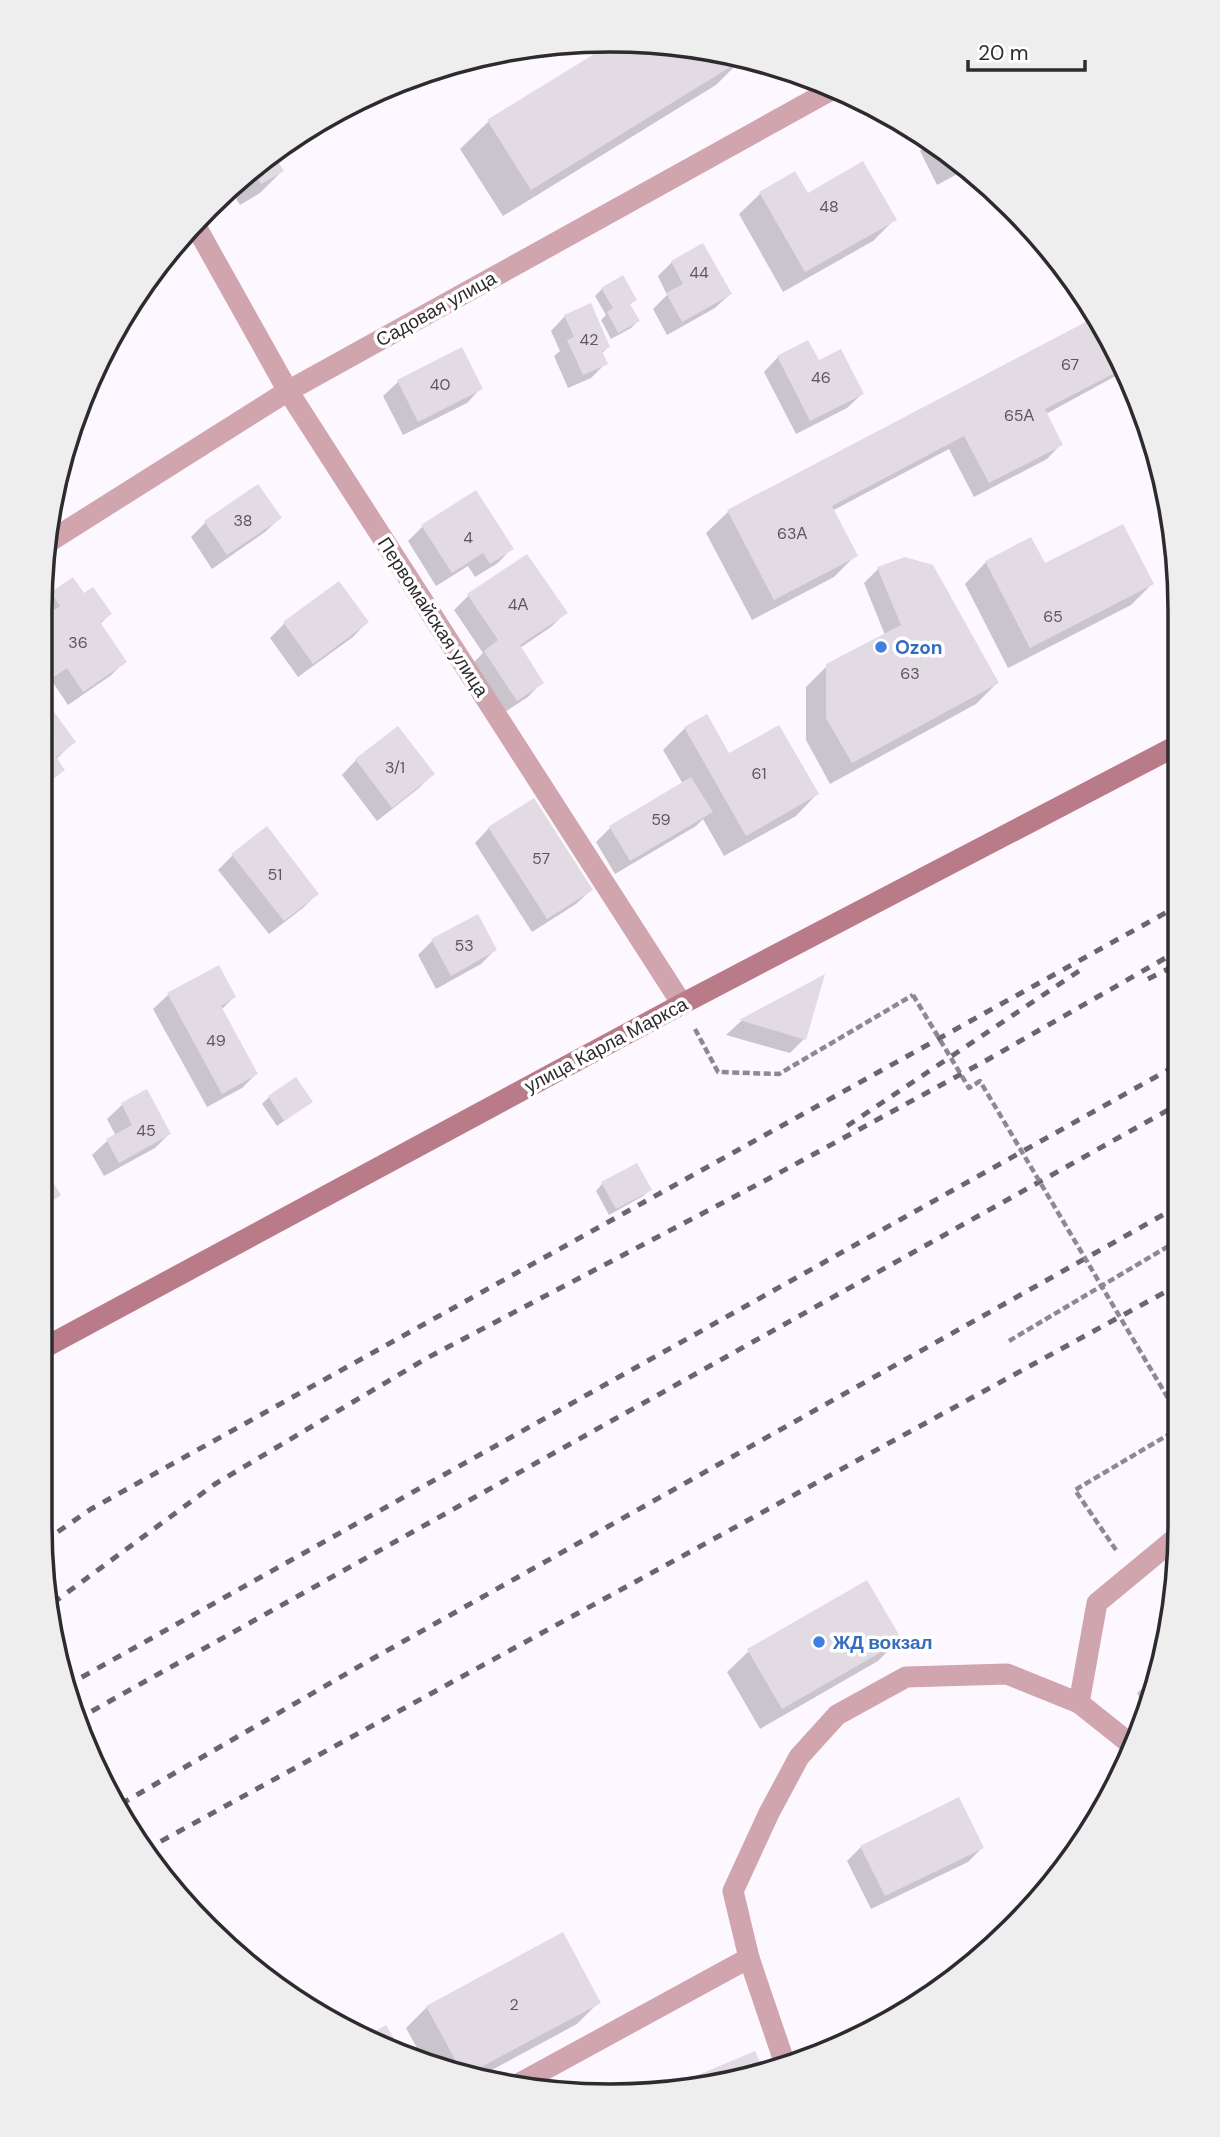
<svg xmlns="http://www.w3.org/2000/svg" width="1220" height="2137" font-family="'DM Sans',sans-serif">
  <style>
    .shadow { fill: #0003 }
    .building { fill: #e3dbe4 }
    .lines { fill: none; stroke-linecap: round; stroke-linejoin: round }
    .path { stroke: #8d898e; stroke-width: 4.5; stroke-dasharray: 7 3.5; stroke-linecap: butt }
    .lane { stroke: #d1a5ad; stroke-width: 21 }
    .street { stroke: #d1a5ad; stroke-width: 21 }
    .secondary { stroke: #ba7b88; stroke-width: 21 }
    .rail { stroke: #6a666b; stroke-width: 5; stroke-dasharray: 9 9; stroke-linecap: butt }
    .path-bridge { stroke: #8d898e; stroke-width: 4.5; stroke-dasharray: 7 3.5; stroke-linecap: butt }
    .shop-dot { fill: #3f7fe0; stroke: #fff; stroke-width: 2.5 }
    .labels { text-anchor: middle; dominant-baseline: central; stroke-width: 7; stroke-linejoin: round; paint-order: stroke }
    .number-label { font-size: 16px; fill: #5b575c }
    .street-label { font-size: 19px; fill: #2e2b2f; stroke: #fff }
    .shop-label { font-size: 19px; font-weight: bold; fill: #366cbe; stroke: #fff; text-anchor: start }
    .rim { fill: none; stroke: #2e2b2f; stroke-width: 3.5 }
  </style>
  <rect width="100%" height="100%" fill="#fdf7ff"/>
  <g class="shadow">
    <path d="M615 43 685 45 742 59 716 85 503 216 460 149 488 122Z"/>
    <path d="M386 89 368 106 275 160 282 171 260 193 240 205 230 189 263 158 358 99Z"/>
    <path d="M924 139 965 170 937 185 920 151 927 144Z"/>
    <path d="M761 193 895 219 873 241 783 292 739 214Z"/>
    <path d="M672 262 730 294 715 308 667 335 653 309 667 295 658 276Z"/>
    <path d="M602 289 635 300 629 305 638 321 631 328 611 339 601 320 606 315 595 296Z"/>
    <path d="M565 316 608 347 601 354 606 363 591 378 568 388 554 356 560 351 551 331Z"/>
    <path d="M1096 318 1123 372 1046 414 1061 444 1047 459 974 497 949 449 832 511 856 555 834 577 752 620 706 533 728 512Z"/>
    <path d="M461 349 481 388 467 403 403 435 383 396 398 382Z"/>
    <path d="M778 357 818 362 862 394 847 408 796 434 764 372Z"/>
    <path d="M476 492 512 548 498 563 475 577 468 566 436 586 408 541 422 527Z"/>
    <path d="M280 518 265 532 212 569 191 537 205 523Z"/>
    <path d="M986 562 1044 566 1152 584 1131 605 1008 668 965 584Z"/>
    <path d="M878 569 997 683 976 704 830 784 806 740V687L828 665 885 635 864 583Z"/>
    <path d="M72 579 84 596 110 614 100 624 125 662 110 676 68 705 52 681 41 688V621L45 619 41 614V604Z"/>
    <path d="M339 584 367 622 353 637 298 677 270 638 284 624Z"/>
    <path d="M469 595 565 613 551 627 520 648 542 682 528 697 502 714 470 666 483 653 454 610Z"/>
    <path d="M41 706 74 742 55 760 63 770 41 790Z"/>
    <path d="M707 716 729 755 817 794 796 816 724 856 703 819 696 826 615 874 596 842 610 828 683 784 663 750 685 728Z"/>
    <path d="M356 760 433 774 419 788 377 821 342 775Z"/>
    <path d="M489 828 591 890 576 904 532 932 475 843Z"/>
    <path d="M233 855 317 894 303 908 269 934 218 870Z"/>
    <path d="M432 941 495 950 481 964 436 989 418 955Z"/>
    <path d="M218 967 234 997 221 1010 256 1074 242 1088 207 1107 153 1009 168 995Z"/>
    <path d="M822 977 804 1039 790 1053 726 1035 740 1022Z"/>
    <path d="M269 1097 311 1102 277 1126 262 1104Z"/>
    <path d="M122 1105 169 1134 155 1148 104 1176 92 1155 107 1141 116 1136 107 1119Z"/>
    <path d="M41 1166 59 1194 41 1212Z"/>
    <path d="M602 1184 650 1190 643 1196 609 1215 596 1191Z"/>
    <path d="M899 1640 878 1661 760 1729 727 1672 749 1651Z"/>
    <path d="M1156 1677 1150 1710 1147 1716 1137 1693Z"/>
    <path d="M861 1847 982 1848 968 1862 871 1909 847 1861Z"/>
    <path d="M599 2002 577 2024 475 2079 462 2077 423 2059 406 2028 427 2007Z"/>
  </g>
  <g class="building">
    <path d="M612 43 685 45 743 59 531 190 487 120Z"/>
    <path d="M377 92 284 148 283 146 358 99Z"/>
    <path d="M272 152 284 171 261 184 252 168Z"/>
    <path d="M942 153 961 167 952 172Z"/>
    <path d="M863 161 897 220 805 272 759 192 795 171 808 193Z"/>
    <path d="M703 243 732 294 682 322 666 293 683 284 671 261Z"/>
    <path d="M623 275 637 300 630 304 640 321 618 333 607 312 613 308 601 288Z"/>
    <path d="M591 303 610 347 602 351 608 364 583 375 567 340 574 337 564 315Z"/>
    <path d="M1095 317 1121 370 1045 409 1063 445 989 483 964 436 832 506 858 556 774 600 727 510Z"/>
    <path d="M808 340 819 360 841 349 864 394 810 421 777 356Z"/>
    <path d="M462 347 483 389 418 422 397 380Z"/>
    <path d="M258 484 282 518 227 555 204 521Z"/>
    <path d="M476 490 514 549 490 564 483 553 452 573 421 525Z"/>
    <path d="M1123 524 1154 584 1030 648 985 561 1031 537 1045 563Z"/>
    <path d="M527 554 568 613 520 645 544 683 517 701 484 651 498 640 467 594Z"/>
    <path d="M905 557 933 565 999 683 852 763 826 718V664L901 625 877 567Z"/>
    <path d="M73 577 84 593 93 587 112 614 100 622 127 662 83 692 67 668 51 679 41 665V619L60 606 51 592Z"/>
    <path d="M339 581 369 622 313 664 283 622Z"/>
    <path d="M46 701 76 742 56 757 65 770 41 788V704Z"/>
    <path d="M707 714 729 753 779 725 819 794 746 836 684 727Z"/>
    <path d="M398 726 435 774 392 808 355 759Z"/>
    <path d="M691 777 713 812 630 861 609 826Z"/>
    <path d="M534 798 593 890 547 919 488 827Z"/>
    <path d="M267 826 319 894 284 921 231 854Z"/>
    <path d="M478 914 497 950 451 976 431 939Z"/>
    <path d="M219 965 236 997 221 1006 258 1074 222 1094 167 993Z"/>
    <path d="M825 974 806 1040 739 1020Z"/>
    <path d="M296 1077 313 1102 284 1121 268 1096Z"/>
    <path d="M147 1089 171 1134 119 1163 106 1139 132 1125 121 1103Z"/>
    <path d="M41 1163 61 1195 41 1209Z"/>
    <path d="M637 1163 652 1190 616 1209 601 1182Z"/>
    <path d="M867 1580 902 1640 782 1709 747 1649Z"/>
    <path d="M959 1797 984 1848 885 1896 860 1846Z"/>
    <path d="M563 1932 601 2003 464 2076 426 2006Z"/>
    <path d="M386 2025 400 2049 368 2035Z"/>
    <path d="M755 2051 763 2069 660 2092V2091Z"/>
  </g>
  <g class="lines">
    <g class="path">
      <path d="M695 1029 718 1072 779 1074 913 995"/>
      <path d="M1009 1341 1177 1241"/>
      <path d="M1116 1550 1075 1490 1178 1429"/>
    </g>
    <g class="lane">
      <path d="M1079 1703 1097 1603 1178 1536"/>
      <path d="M749 1958 785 2064"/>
    </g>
    <g class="street">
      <path d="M194 223 288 391 682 1004"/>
      <path d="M47 543 288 391 833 89"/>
      <path d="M520 2083 749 1958 733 1891 769 1813 799 1757 837 1715 906 1677 1007 1674 1079 1703 1133 1746"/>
    </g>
    <path class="secondary" d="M40 1350 682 1004 1176 746"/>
    <g class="rail">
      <path d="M1148 979 1176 965"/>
      <path d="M847 1126 1082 969"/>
      <path d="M43 1542 91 1509 1176 907"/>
      <path d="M53 1603 215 1484 427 1358 768 1179 987 1060 1176 952"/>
      <path d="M66 1686 1177 1065"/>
      <path d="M76 1720 1177 1105"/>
      <path d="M121 1804 372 1659 1177 1207"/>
      <path d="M145 1850 1178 1285"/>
    </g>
    <path class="path-bridge" d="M913 995 969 1088 980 1081 1178 1415"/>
  </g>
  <g class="shop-dot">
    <circle cx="881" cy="647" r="7"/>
    <circle cx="819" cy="1642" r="7"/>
  </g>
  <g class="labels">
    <g class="number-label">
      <text x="829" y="206">48</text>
      <text x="699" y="272">44</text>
      <text x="589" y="339">42</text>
      <text x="1070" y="364">67</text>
      <text x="821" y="377">46</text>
      <text x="440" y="384">40</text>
      <text x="1019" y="415">65А</text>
      <text x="243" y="520">38</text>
      <text x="792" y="533">63А</text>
      <text x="468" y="537">4</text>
      <text x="518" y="604">4А</text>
      <text x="1053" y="616">65</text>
      <text x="78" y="642">36</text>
      <text x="910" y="673">63</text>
      <text x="395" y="767">3/1</text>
      <text x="759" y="773">61</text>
      <text x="661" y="819">59</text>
      <text x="541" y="858">57</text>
      <text x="275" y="874">51</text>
      <text x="464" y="945">53</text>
      <text x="216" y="1040">49</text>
      <text x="146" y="1130">45</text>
      <text x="514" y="2004">2</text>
    </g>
    <g class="street-label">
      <text transform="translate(436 309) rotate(-29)">Садовая улица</text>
      <text transform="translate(433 617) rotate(57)">Первомайская улица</text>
      <text transform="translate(606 1045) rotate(-28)">улица Карла Маркса</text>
    </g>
    <g class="shop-label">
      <text x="895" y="647">Ozon</text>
      <text x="833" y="1642">ЖД вокзал</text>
    </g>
  </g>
  <path d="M0 0H1220V2137H0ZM610 52H610A558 558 0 0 1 1168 610V1526A558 558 0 0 1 610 2084H610A558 558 0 0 1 52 1526V610A558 558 0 0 1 610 52Z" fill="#eee" fill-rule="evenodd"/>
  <path class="rim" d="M610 52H610A558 558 0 0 1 1168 610V1526A558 558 0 0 1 610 2084H610A558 558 0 0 1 52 1526V610A558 558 0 0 1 610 52Z"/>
  <path d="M968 60v10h117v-10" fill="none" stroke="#2e2b2f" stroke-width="3.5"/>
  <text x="978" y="60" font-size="21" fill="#2e2b2f" stroke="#ffffff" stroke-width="5" paint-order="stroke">20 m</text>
</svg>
